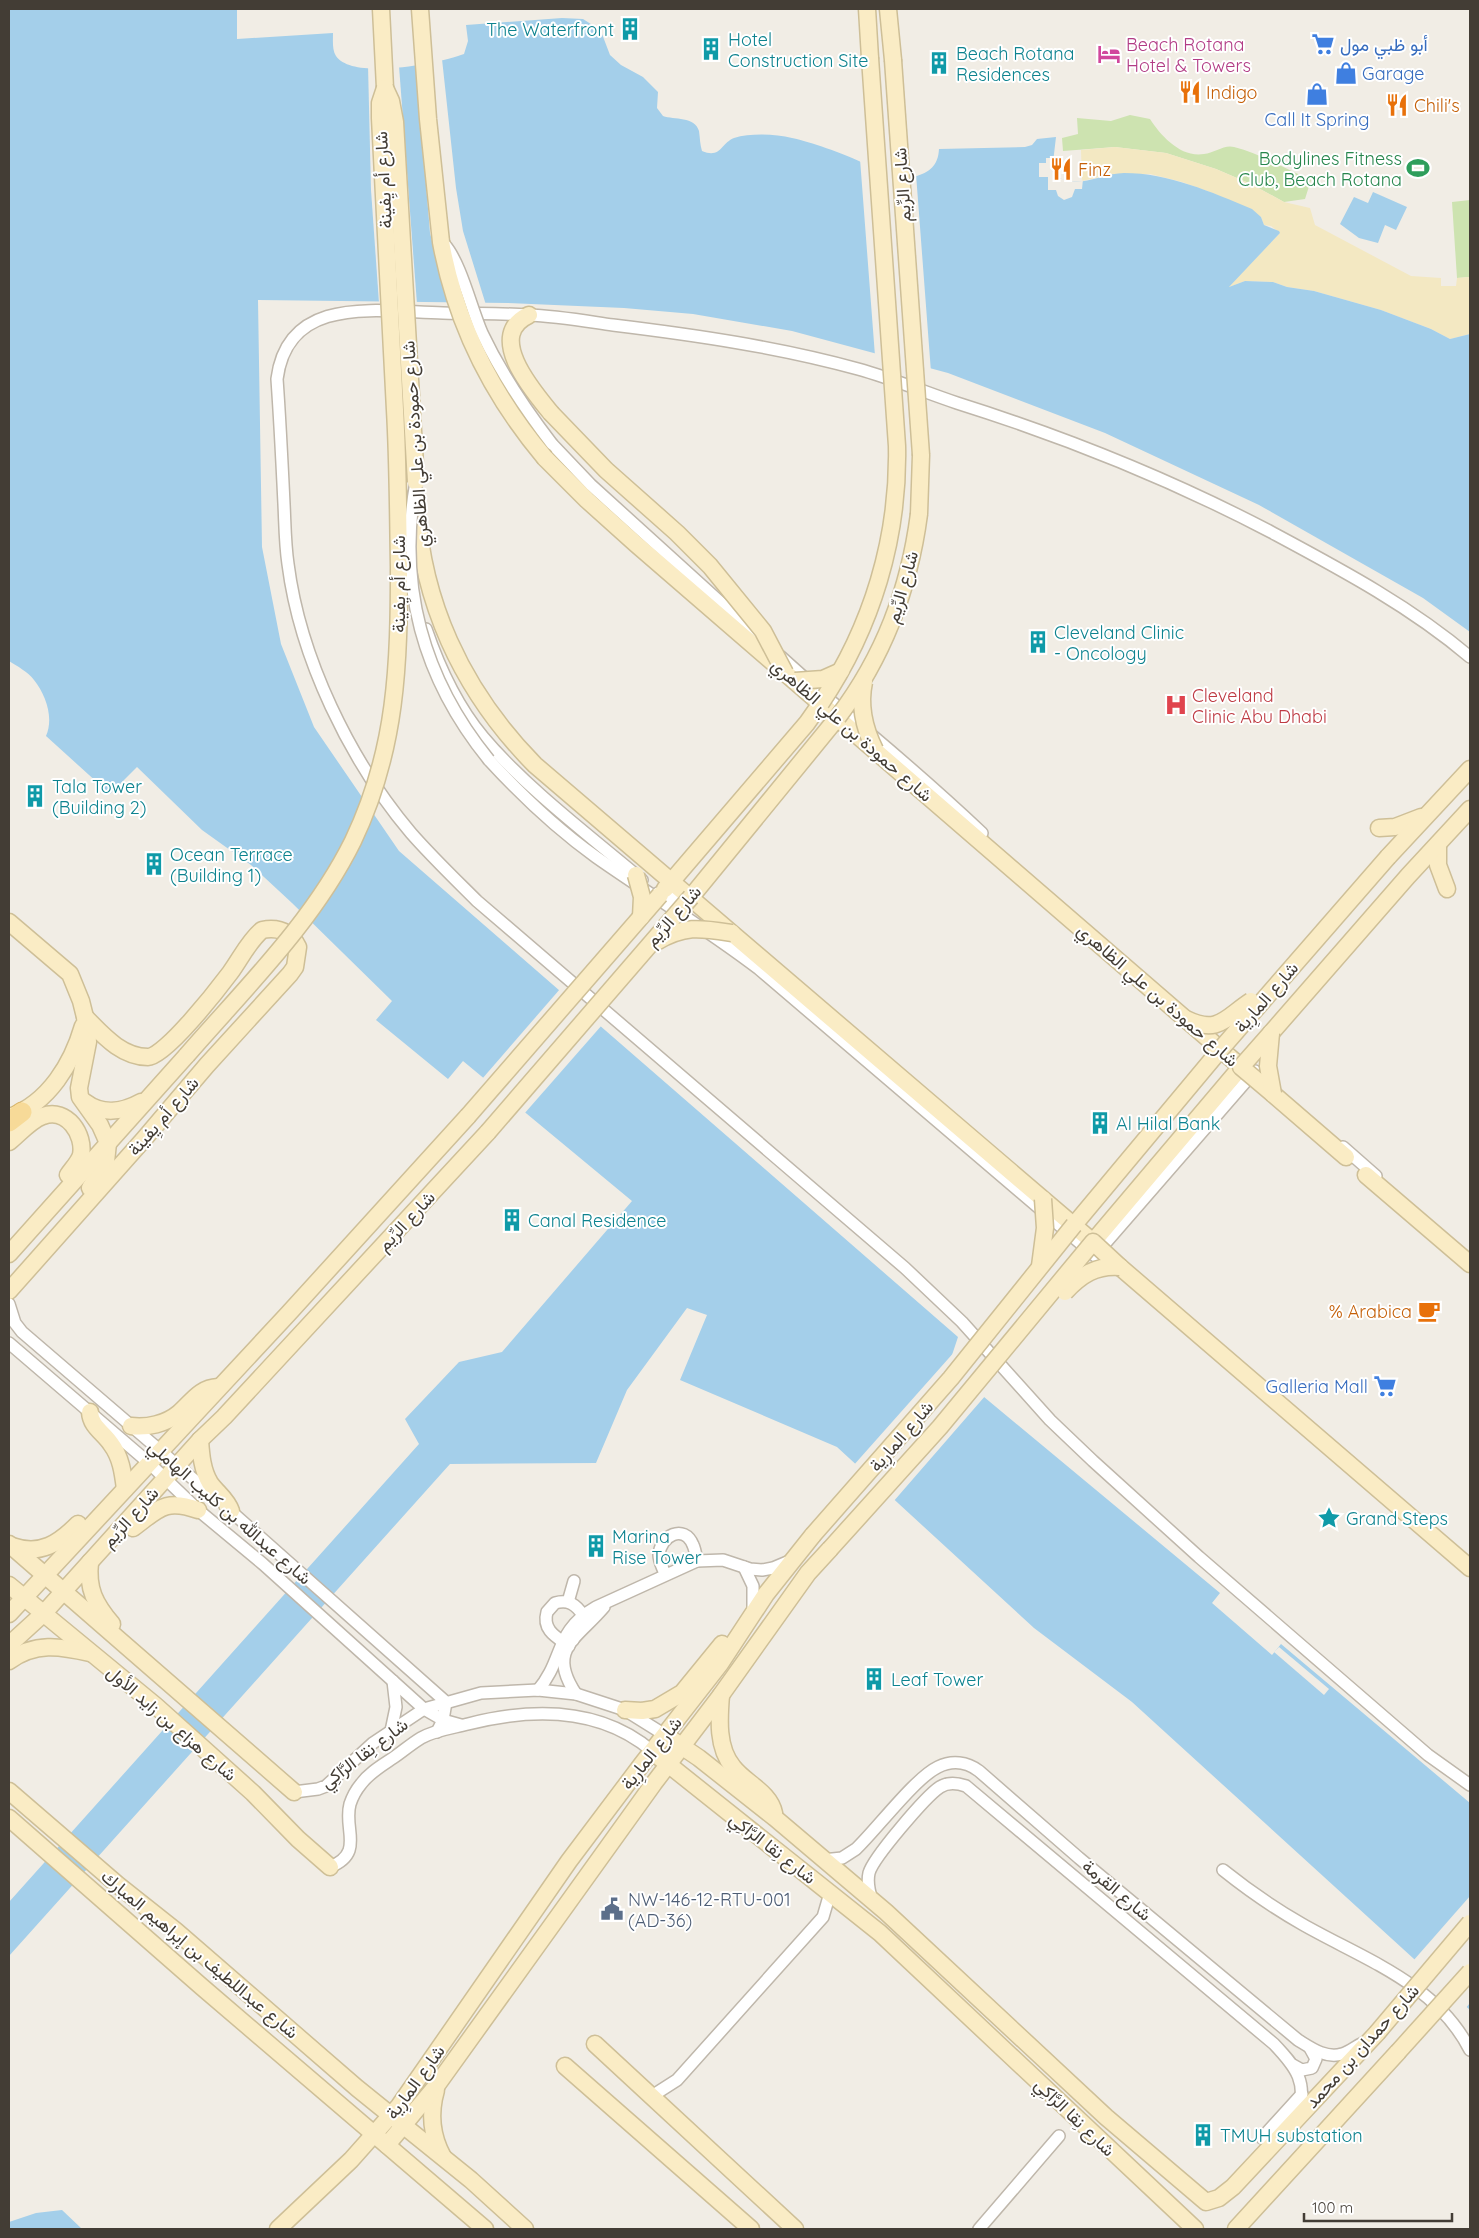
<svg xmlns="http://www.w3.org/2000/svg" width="1479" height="2238" font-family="Quicksand,Vazirmatn,sans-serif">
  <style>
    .green { fill: #cde3b0 }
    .sand { fill: #f3e8c2 }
    .water { fill: #a4cfea }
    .pier { fill: #f1ede5 }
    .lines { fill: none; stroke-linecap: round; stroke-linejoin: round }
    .street-casing { stroke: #bfb7ab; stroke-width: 14 }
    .secondary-casing { stroke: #cebf97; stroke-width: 19 }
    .primary-casing { stroke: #dab669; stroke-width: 21 }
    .street { stroke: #fff; stroke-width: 11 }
    .secondary { stroke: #faecc5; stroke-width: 16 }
    .primary { stroke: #f7da98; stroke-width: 19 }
    .street-bridge-casing { stroke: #bfb7ab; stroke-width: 14; stroke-linecap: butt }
    .secondary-bridge-casing { stroke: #cebf97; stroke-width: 19; stroke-linecap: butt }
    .street-bridge { stroke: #fff; stroke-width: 11 }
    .secondary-bridge { stroke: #faecc5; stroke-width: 16 }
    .labels { text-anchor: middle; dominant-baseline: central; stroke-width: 4; stroke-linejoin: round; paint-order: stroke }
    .culture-label { font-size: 18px; fill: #0d838f; stroke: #fff; text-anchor: start }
    .hotel-label { font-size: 18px; fill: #b23c85; stroke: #fff; text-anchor: start }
    .shop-label { font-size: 18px; fill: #366cbe; stroke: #fff; text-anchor: start }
    .food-label { font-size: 18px; fill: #c56008; stroke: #fff; text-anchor: start }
    .leisure-label { font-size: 18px; fill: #27864d; stroke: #fff; text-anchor: end }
    .street-label { font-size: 18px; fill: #433d35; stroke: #fff }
    .health-label { font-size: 18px; fill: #be3a42; stroke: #fff; text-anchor: start }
    .service-label { font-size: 18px; fill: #4e5e75; stroke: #fff; text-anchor: start }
  </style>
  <rect width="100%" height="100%" fill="#f1ede5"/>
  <g class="green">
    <path d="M1130 115 1150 119C1161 136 1181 158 1204 154 1214 153 1225 144 1234 147 1261 154 1286 169 1311 180L1305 199 1284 202 1251 184 1216 169 1166 153 1115 147 1063 151 1062 138 1078 134 1077 118 1111 121Z"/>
    <path d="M1470 200V277L1457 278 1452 202Z"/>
  </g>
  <path class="sand" d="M1115 147 1166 153 1216 169 1251 184 1284 202 1310 208 1315 225 1411 276 1441 278V286H1456L1457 278 1470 277V334L1450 339 1431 329 1381 310 1314 291 1287 287 1273 282 1245 281 1227 288 1280 233 1271 226 1264 225 1261 217 1215 194 1182 182 1150 174 1108 175 1082 181 1081 150Z"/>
  <g class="water">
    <path d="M9 9H237V39L333 33C333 40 332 50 336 56 353 81 440 63 464 54L468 41 466 25 562 18 583 19 594 26 602 34 610 55 621 65 643 77 658 92 657 108 663 116C674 120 695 116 699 131 700 138 700 145 702 151 721 159 721 143 734 138 751 133 775 134 792 138 811 142 842 153 861 162 874 168 888 179 903 180 907 180 911 178 914 177 930 172 938 166 939 149L1025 147 1032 145 1037 139 1056 137 1052 171C1070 194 1101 173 1124 173 1169 173 1211 192 1252 209L1261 217 1264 225 1279 231 1280 233 1229 287 1245 281 1273 282 1287 287 1314 291 1381 310 1431 329 1450 339 1470 334V632L1423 598 1259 505 1105 433 948 373 792 331 693 314 624 308 508 303 258 300 262 547 281 644 314 727 399 851 958 1337 948 1367 1220 1593 1212 1603 1272 1655 1281 1644 1470 1803V2010L1132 1702 1034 1628 837 1447 680 1380 707 1315 687 1308 627 1390 596 1463 450 1464 9 1956V1902L419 1444 405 1419 459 1362 502 1352 632 1201 463 1061 448 1079 376 1020 392 1001 292 903 251 865 202 830 137 767 110 794 46 736C54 718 46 695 34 680 28 672 17 666 9 661Z"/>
    <path d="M1373 192 1407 207 1396 230 1385 225 1378 243 1359 238 1340 224 1354 197 1368 203Z"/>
    <path d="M62 2210 82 2229H9V2222L36 2213Z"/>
  </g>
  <g class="pier">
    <path d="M442 59 456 188 463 231 486 305 448 304 430 233 416 64Z"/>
    <path d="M368 65 399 66 417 304 379 303 371 190Z"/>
    <path d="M1046 158H1051L1052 171 1058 178 1074 182 1082 181 1083 179 1082 189H1075L1072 197 1064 200 1058 196 1056 190H1048V177H1039V163H1046Z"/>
    <path d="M860 159 886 172 904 178 916 174 931 372 875 356Z"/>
    <path d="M560 989 602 1025 524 1114 482 1079Z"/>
    <path d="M956 1350 951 1366 986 1395 893 1502 853 1466Z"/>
    <path d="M1279 1647 1329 1689 1324 1695 1274 1652Z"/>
    <path d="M1470 1896V2003L1465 2009 1413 1961Z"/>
  </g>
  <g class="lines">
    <defs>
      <g id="street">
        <path d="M552 444 591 485 764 642"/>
        <path d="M426 629C439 667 457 706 483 737 526 788 590 836 642 880"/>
        <path d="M780 656 809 682"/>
        <path d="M1470 657C1410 606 1340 569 1271 532 1170 479 1065 437 957 403 924 392 891 378 858 369 778 347 695 335 613 325 585 321 557 316 528 315 500 313 472 314 443 313 380 312 288 293 277 379 280 421 282 462 284 504 285 524 285 544 288 564 300 658 350 761 411 833 432 857 455 879 477 901L905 1268 962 1322 1050 1420 1093 1461 1199 1557 1428 1755 1470 1785"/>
        <path d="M821 693C876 738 930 784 982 833"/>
        <path d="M489 760C522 796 557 829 596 857 650 895 707 929 759 969L1106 1265"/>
        <path d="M658 893 675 899 691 897"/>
        <path d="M1343 1147 1376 1176"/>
        <path d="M1096 1254 1255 1071"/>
        <path d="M9 1304 15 1323 22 1332 213 1496"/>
        <path d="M9 1343 149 1463 198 1510 263 1564 424 1709 443 1720 461 1725"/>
        <path d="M225 1506 446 1702 443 1720 437 1732"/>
        <path d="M744 1567 753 1586V1612"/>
        <path d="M665 1574C663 1568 659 1562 659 1555 660 1536 684 1523 693 1545 695 1549 696 1556 697 1561"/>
        <path d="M568 1602 574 1581"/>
        <path d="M569 1646C556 1637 542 1630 547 1612L555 1603C569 1599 576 1605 583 1615 582 1625 572 1630 573 1640"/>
        <path d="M538 1690C564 1660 554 1631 596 1607L697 1561 723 1560 750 1569 762 1570 773 1568 792 1560"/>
        <path d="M576 1694C546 1649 577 1639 604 1607"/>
        <path d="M391 1731 396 1707 393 1681"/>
        <path d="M294 1792 318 1789 326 1786 373 1743 424 1709 481 1693 538 1690 576 1694 625 1710 665 1735"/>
        <path d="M823 1860 842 1858 856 1849C877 1829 915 1778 938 1767 952 1760 967 1762 979 1771L1079 1858 1298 2040C1311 2048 1326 2059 1342 2054 1350 2052 1356 2046 1363 2043"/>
        <path d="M330 1867C365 1853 343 1829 350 1804 352 1798 356 1790 361 1784 369 1773 381 1766 393 1758 402 1752 411 1744 421 1738 435 1730 452 1728 468 1724 531 1708 600 1707 652 1751"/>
        <path d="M1223 1870C1248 1890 1274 1908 1302 1924 1363 1959 1436 1983 1470 2050"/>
        <path d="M872 1900C869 1891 867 1882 869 1873 873 1858 926 1796 940 1787 948 1782 957 1783 966 1786L1274 2044C1296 2067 1309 2083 1297 2117"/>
        <path d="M1293 2065 1302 2070 1312 2068 1316 2059 1310 2048"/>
        <path d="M652 2096 677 2080 823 1917 830 1893"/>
        <path d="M1262 2138 1302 2094"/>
        <path d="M979 2229 1059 2136"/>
      </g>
      <g id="secondary">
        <path d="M381 9 385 88"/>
        <path d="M420 9 428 119 441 242"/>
        <path d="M867 9 870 58"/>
        <path d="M888 9 893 60"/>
        <path d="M529 315C485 335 532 390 551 413"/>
        <path d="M416 494C419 599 462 691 535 765L1093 1242 1241 1067 636 544 587 500 545 458"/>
        <path d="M919 514 921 455"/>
        <path d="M1379 828 1395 827 1421 817"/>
        <path d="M1438 844V865L1447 889"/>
        <path d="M1388 857 1470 769"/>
        <path d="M665 889 807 723 821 703"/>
        <path d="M691 897 838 717"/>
        <path d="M9 922 70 974 81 1001 87 1025 88 1042 79 1088 80 1097 100 1125 108 1143 106 1162 90 1188"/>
        <path d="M1271 1033 1408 876 1470 809"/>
        <path d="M1273 1094 1346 1157"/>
        <path d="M85 1102C102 1115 123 1112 141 1102"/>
        <path d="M10 1117C49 1102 72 1064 83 1026"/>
        <path d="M9 1142C19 1134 31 1120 43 1116 67 1107 85 1135 81 1155 79 1162 72 1169 68 1175"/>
        <path d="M1366 1175 1470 1264"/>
        <path d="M1074 1225 1220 1050"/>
        <path d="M9 1254 187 1055"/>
        <path d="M1120 1267 1470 1568"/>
        <path d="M9 1291 144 1139 207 1065 290 974 295 967 298 947C290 931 278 927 262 930 248 942 241 958 230 973 218 989 165 1057 148 1057 121 1057 102 1034 85 1017"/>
        <path d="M90 1412C91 1427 103 1432 111 1444 121 1457 123 1473 125 1489"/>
        <path d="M131 1426C147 1428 166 1424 179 1413 192 1402 199 1388 218 1387"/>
        <path d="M200 1440C201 1454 202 1470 210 1483 217 1493 227 1499 231 1511"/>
        <path d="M133 1528C158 1510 164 1498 198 1510"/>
        <path d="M9 1544 294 1792"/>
        <path d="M12 1546C41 1556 59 1543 78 1524"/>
        <path d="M90 1562C87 1589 95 1604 112 1624"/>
        <path d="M9 1585 156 1706 253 1793 298 1839 330 1867"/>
        <path d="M9 1614 288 1314 468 1116"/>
        <path d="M9 1645 44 1613 200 1440 224 1417 488 1132"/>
        <path d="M9 1661C35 1642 60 1646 90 1653"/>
        <path d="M721 1695C719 1719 717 1748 733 1767 745 1783 770 1792 774 1813"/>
        <path d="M625 1710 642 1711 655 1709 682 1693 722 1644"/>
        <path d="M665 1735 699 1758 775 1818 886 1912 1106 2117 1206 2202 1219 2198 1233 2187 1377 2033"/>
        <path d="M659 1757 880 1933 1195 2229"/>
        <path d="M9 1791 118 1885 176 1931 357 2088 471 2180 525 2229"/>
        <path d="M9 1818 202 1987 485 2229"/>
        <path d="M595 2044 795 2229"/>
        <path d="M565 2066 751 2229"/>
        <path d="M436 2090C429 2114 431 2135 443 2157"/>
        <path d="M387 2145 437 2085 654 1783 721 1695 808 1573 830 1549"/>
        <path d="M278 2229 351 2160 399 2106 569 1861 642 1764 720 1664 766 1594 813 1535"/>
        <path d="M1236 2229 1398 2052"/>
      </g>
      <path id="primary" d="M9 1122 22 1112"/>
    </defs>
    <use href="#street" class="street-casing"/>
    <use href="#secondary" class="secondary-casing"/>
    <use href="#primary" class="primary-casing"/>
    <use href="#street" class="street"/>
    <use href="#secondary" class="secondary"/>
    <use href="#primary" class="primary"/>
    <defs>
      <g id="street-bridge">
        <path d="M444 244C461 263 471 308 482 333 501 373 525 409 552 444"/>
        <path d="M416 482C397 585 423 679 489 760"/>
      </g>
      <g id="secondary-bridge">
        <path d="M893 60 921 455"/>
        <path d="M385 88 391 101 395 122 416 482"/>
        <path d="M441 242C456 324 491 394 545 458"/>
        <path d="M551 413 606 470 677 533 710 566 763 631 785 673"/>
        <path d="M795 681 823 679 841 671"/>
        <path d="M864 682C859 705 864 728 875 750"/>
        <path d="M821 703C872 627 899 538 897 446L870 58"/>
        <path d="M838 717C884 656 909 590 919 514"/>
        <path d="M636 875 642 897 641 917"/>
        <path d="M656 942C685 925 700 928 732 933"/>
        <path d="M1186 1019C1219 1035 1226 1017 1251 1001"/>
        <path d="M1271 1033 1241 1067 1273 1094"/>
        <path d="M1271 1033 1268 1066 1273 1094"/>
        <path d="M1220 1050 1388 857"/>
        <path d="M187 1055C246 987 313 922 353 841 397 749 399 664 399 566 398 513 398 462 395 410 390 312 385 215 380 118V103L385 88"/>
        <path d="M468 1116 660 895"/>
        <path d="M488 1132 691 897"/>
        <path d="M1040 1266 1045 1228 1043 1199"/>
        <path d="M1065 1292C1081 1275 1096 1265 1120 1267"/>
        <path d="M813 1535 951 1378 1074 1225"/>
        <path d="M830 1549 940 1427 1093 1242 1120 1267"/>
        <path d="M1377 2033 1470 1923"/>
        <path d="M1398 2052 1470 1972"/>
      </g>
    </defs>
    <use href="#street-bridge" class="street-bridge-casing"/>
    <use href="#secondary-bridge" class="secondary-bridge-casing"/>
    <use href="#street-bridge" class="street-bridge"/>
    <use href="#secondary-bridge" class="secondary-bridge"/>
  </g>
  <defs>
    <symbol id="building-bare" viewBox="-9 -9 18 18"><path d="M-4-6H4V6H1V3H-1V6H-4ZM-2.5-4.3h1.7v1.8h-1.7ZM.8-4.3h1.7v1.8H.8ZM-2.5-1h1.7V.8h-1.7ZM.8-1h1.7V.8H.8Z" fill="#0f9aa8" stroke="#fff" stroke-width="2.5" paint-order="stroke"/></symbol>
    <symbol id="supermarket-bare" viewBox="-9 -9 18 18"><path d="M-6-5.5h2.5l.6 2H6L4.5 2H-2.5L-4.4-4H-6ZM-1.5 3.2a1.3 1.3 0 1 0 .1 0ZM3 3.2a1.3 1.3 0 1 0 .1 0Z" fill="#3f7fe0" stroke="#fff" stroke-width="2.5" paint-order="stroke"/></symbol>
    <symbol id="hotel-bare" viewBox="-9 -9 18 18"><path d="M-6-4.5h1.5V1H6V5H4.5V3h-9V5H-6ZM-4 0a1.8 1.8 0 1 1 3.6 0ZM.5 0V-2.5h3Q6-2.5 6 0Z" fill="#d1479c" stroke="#fff" stroke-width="2.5" paint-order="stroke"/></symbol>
    <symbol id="shop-bare" viewBox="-9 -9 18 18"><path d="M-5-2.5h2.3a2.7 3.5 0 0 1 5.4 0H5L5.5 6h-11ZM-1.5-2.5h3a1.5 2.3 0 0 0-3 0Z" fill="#3f7fe0" stroke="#fff" stroke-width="2.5" paint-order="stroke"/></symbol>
    <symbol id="restaurant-bare" viewBox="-9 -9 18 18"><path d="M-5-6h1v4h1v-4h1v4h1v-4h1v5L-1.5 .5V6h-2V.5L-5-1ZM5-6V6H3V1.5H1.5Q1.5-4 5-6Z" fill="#e8710a" stroke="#fff" stroke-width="2.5" paint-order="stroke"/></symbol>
    <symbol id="stadium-bare" viewBox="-9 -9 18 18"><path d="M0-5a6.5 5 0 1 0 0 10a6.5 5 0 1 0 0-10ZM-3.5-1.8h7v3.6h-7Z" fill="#2e9e5b" stroke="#fff" stroke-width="2.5" paint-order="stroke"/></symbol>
    <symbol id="hospital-bare" viewBox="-9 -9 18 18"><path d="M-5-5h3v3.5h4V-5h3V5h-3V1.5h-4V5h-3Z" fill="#e0444e" stroke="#fff" stroke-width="2.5" paint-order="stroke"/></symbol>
    <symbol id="cafe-bare" viewBox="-9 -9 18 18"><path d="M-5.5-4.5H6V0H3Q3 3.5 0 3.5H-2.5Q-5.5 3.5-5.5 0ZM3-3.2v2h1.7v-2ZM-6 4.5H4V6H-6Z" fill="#e8710a" stroke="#fff" stroke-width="2.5" paint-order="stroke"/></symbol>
    <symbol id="sight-bare" viewBox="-9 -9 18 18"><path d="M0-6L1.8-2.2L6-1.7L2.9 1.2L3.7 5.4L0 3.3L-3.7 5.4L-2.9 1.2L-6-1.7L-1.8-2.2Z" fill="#0f9aa8" stroke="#fff" stroke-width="2.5" paint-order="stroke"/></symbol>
    <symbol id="civic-bare" viewBox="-9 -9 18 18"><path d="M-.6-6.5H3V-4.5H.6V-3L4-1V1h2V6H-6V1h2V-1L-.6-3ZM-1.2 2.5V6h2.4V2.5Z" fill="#5c6f8a" stroke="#fff" stroke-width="2.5" paint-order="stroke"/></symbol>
  </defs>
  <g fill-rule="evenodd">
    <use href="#building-bare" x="614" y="13" width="32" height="32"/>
    <use href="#supermarket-bare" x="1307" y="28" width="32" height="32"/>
    <use href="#building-bare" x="695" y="33" width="32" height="32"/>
    <use href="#hotel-bare" x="1093" y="38" width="32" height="32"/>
    <use href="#building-bare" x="923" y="47" width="32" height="32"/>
    <use href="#shop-bare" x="1330" y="57" width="32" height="32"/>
    <use href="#restaurant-bare" x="1174" y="76" width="32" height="32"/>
    <use href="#shop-bare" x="1301" y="78" width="32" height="32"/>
    <use href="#restaurant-bare" x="1381" y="89" width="32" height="32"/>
    <use href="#stadium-bare" x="1402" y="152" width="32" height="32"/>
    <use href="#restaurant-bare" x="1045" y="153" width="32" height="32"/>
    <use href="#building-bare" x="1022" y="626" width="32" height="32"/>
    <use href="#hospital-bare" x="1160" y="689" width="32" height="32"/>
    <use href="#building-bare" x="19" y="780" width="32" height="32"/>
    <use href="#building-bare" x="138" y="848" width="32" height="32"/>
    <use href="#building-bare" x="1084" y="1107" width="32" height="32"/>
    <use href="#building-bare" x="496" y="1204" width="32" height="32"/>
    <use href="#cafe-bare" x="1413" y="1295" width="32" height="32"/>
    <use href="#supermarket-bare" x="1369" y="1370" width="32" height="32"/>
    <use href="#sight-bare" x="1313" y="1502" width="32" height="32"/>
    <use href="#building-bare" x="580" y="1530" width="32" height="32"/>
    <use href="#building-bare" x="858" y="1663" width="32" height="32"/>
    <use href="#civic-bare" x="596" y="1893" width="32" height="32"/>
    <use href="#building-bare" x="1187" y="2119" width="32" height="32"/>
  </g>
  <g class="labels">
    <g class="culture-label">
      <text x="614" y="29" text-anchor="end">The Waterfront</text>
      <text x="728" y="39">Hotel<tspan x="728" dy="21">Construction Site</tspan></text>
      <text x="956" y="53">Beach Rotana<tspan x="956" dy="21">Residences</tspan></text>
      <text x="1054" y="632">Cleveland Clinic<tspan x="1054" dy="21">- Oncology</tspan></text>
      <text x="52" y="786">Tala Tower<tspan x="52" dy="21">(Building 2)</tspan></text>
      <text x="170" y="854">Ocean Terrace<tspan x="170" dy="21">(Building 1)</tspan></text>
      <text x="1116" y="1123">Al Hilal Bank</text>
      <text x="528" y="1220">Canal Residence</text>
      <text x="1346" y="1518">Grand Steps</text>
      <text x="612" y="1536">Marina<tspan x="612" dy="21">Rise Tower</tspan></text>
      <text x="891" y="1679">Leaf Tower</text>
      <text x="1220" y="2135">TMUH substation</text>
    </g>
    <g class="hotel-label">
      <text x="1126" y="44">Beach Rotana<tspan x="1126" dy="21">Hotel &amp; Towers</tspan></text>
    </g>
    <g class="shop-label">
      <text x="1340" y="44">أبو ظبي مول</text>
      <text x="1362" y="73">Garage</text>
      <text x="1317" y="119" text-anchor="middle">Call It Spring</text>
      <text x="1368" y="1386" text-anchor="end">Galleria Mall</text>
    </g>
    <g class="food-label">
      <text x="1206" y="92">Indigo</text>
      <text x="1414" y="105">Chili's</text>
      <text x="1078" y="169">Finz</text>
      <text x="1412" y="1311" text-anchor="end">% Arabica</text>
    </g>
    <g class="leisure-label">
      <text x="1402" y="158">Bodylines Fitness<tspan x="1402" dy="21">Club, Beach Rotana</tspan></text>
    </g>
    <g class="street-label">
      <text transform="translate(383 180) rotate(-93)">شارع أم يِفينة</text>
      <text transform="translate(902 185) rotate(-94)">شارع الرِّيم</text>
      <text transform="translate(415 444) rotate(-94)">شارع حمودة بن علي الظاهري</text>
      <text transform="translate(398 584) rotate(-90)">شارع أم يِفينة</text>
      <text transform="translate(902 587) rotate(-74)">شارع الرِّيم</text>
      <text transform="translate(852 730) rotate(41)">شارع حمودة بن علي الظاهري</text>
      <text transform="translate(673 916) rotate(-49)">شارع الرِّيم</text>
      <text transform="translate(1158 995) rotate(41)">شارع حمودة بن علي الظاهري</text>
      <text transform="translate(1266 997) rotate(-49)">شارع المارِية</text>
      <text transform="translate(163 1116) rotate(-49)">شارع أم يِفينة</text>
      <text transform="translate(406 1221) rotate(-47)">شارع الرِّيم</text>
      <text transform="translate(901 1436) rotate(-49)">شارع المارِية</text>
      <text transform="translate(230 1512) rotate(41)">شارع عبدالله بن كليب الهاملي</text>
      <text transform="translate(130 1517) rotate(-48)">شارع الرِّيم</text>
      <text transform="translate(172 1723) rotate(41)">شارع هزاع بن زايد الأول</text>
      <text transform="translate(364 1753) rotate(-37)">شارع نِقا الرَّاكِي</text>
      <text transform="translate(651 1753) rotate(-52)">شارع المارِية</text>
      <text transform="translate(773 1848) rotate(38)">شارع نِقا الرَّاكِي</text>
      <text transform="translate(1117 1890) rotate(40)">شارع القرمة</text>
      <text transform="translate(200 1954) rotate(40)">شارع عبداللطيف بن إبراهيم المبارك</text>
      <text transform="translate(1362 2046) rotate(-48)">شارع حمدان بن محمد</text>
      <text transform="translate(415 2082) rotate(-54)">شارع المارِية</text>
      <text transform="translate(1075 2117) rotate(44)">شارع نِقا الرَّاكِي</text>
    </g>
    <g class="health-label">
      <text x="1192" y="695">Cleveland<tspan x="1192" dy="21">Clinic Abu Dhabi</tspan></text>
    </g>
    <g class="service-label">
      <text x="628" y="1899">NW-146-12-RTU-001<tspan x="628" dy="21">(AD-36)</tspan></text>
    </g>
  </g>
  <rect width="1479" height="2238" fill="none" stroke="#433d35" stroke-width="20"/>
  <path d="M1304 2213v8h148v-8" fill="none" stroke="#433d35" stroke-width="2.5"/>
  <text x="1312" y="2213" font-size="15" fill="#433d35" stroke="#ffffff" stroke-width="4" paint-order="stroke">100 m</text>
</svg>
